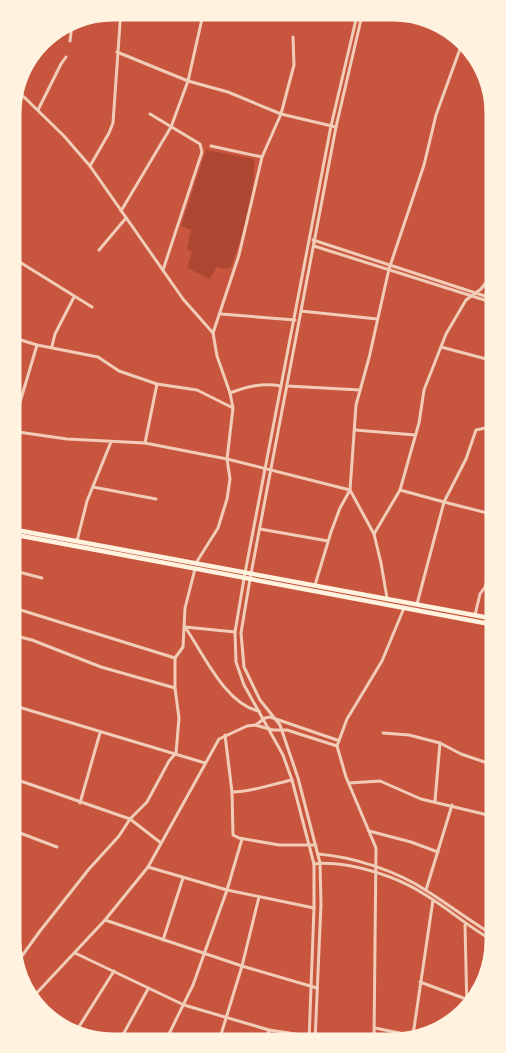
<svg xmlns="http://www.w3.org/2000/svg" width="506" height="1053" font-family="Poppins,sans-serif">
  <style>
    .green { fill: #ae4732 }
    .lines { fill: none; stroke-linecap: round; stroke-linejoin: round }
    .minor { stroke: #f1ccb7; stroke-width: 3 }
    .tertiary { stroke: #f1ccb7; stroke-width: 3 }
    .primary { stroke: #fff3e0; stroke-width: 4.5 }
    .rim { fill: none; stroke: #fff3e0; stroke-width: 3 }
  </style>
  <rect width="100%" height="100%" fill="#c8553d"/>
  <path class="green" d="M206 150 254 159C256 195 243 234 231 267L228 269 216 267 210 279 187 268 192 252 187 249 191 230 181 226Z"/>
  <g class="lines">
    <g class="minor">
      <path d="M70 41 72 24"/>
      <path d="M117 52 188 81 228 92 281 114 336 127"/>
      <path d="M15 91 23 96 64 136 90 166 183 299 213 333 217 356 230 393 233 408 227 459 230 479 227 499 218 528 196 563"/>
      <path d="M38 110 61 64 66 57"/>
      <path d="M150 114 200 144 202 152 163 270"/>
      <path d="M10 121 12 130 10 156"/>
      <path d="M211 146 262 157"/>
      <path d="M90 166 109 133 113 123 121 9"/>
      <path d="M121 211 171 127 188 81 204 10"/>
      <path d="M99 250 126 218"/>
      <path d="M10 256 92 307"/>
      <path d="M494 272 481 289 466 300 446 334 424 390 419 423 400 490 444 502 466 459 476 430 485 428 495 429"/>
      <path d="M301 311 377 319"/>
      <path d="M221 314 295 320"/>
      <path d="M213 333 239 255 262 157 281 114 294 65 293 37"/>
      <path d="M11 337 37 345 98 357 119 371 157 384 197 390 233 408"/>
      <path d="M52 346 55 334 74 297"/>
      <path d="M441 347 494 361"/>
      <path d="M287 386 360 390"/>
      <path d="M230 393C248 386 262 383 281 386"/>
      <path d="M491 428 495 418"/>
      <path d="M355 430 415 435"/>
      <path d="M11 431 67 439 145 443 227 459 350 490 374 534 381 563 387 598"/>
      <path d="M145 443 157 384"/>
      <path d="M11 447 18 409 37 345"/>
      <path d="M93 487 156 499"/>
      <path d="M260 529 328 541"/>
      <path d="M374 534 400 490"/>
      <path d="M77 541 87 501 111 442"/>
      <path d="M11 570 42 578"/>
      <path d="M315 585 331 532 340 508 350 490 356 405 369 358 389 269 424 165 436 115 464 38"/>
      <path d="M417 604 444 502 495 515"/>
      <path d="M11 607 175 658"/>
      <path d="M475 615 480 594 485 587 495 555"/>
      <path d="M185 627C203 653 225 704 259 711"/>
      <path d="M185 627 235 632"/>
      <path d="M12 635 32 640 101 667 175 688"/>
      <path d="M12 705 205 763"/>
      <path d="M257 724 265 718 270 717 337 740"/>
      <path d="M383 733 409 735 440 743 461 754 496 766"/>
      <path d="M225 735 232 792 233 835 239 838 279 845H316"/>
      <path d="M12 778 130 819 161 843"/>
      <path d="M349 783 380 781 421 799 496 817"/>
      <path d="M232 792C252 792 272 784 292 780"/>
      <path d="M435 801 440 743"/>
      <path d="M80 803 100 733"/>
      <path d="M12 830 57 847"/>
      <path d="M369 831 411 842 438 852"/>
      <path d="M148 867 227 890 314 908"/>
      <path d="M426 890 452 805"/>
      <path d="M12 891H13"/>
      <path d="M105 920 242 966 317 988"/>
      <path d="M465 925 467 1011"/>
      <path d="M163 940 183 878"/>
      <path d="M75 953 184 1005 269 1030 309 1036"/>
      <path d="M15 971 19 960 40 931 89 869 119 836 130 819 147 802 169 761 176 753 179 718 175 688V658L183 647 185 608 195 569"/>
      <path d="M420 982 474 1002"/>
      <path d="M32 998 105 920 148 867 219 739 247 726 255 725 273 730H287L337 746"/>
      <path d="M375 1028 424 1038"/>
      <path d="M75 1033 114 971"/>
      <path d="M413 1035 433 900"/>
      <path d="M219 1041 242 966 259 897"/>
      <path d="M267 1041 269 1030"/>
      <path d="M374 1041 376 848 346 777 337 746 347 719 382 661 404 608"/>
      <path d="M119 1042 148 989"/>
      <path d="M165 1042 193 985 227 890 242 839"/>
    </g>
    <g class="tertiary">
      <path d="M313 240 494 299"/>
      <path d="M314 246 494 303"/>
      <path d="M318 854C354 857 397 871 427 891 451 906 472 923 497 937"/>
      <path d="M314 864C327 862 338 864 351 866 376 871 402 880 424 894 449 909 471 929 497 943"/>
      <path d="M309 1041 314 908V864L292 780 283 755 244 685 236 662 235 632 245 573 331 126 358 11"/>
      <path d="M315 1041 321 904 320 863 298 778 280 725 260 700 244 667 241 633 250 579 336 127 363 11"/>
    </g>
    <g class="primary">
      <path d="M11 529 495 619"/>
      <path d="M11 534 495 625"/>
    </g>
  </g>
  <path d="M0 0H506V1053H0ZM113 20H393A93 93 0 0 1 486 113V941A93 93 0 0 1 393 1034H113A93 93 0 0 1 20 941V113A93 93 0 0 1 113 20Z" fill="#fff3e0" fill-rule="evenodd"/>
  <path class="rim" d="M113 20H393A93 93 0 0 1 486 113V941A93 93 0 0 1 393 1034H113A93 93 0 0 1 20 941V113A93 93 0 0 1 113 20Z"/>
</svg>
